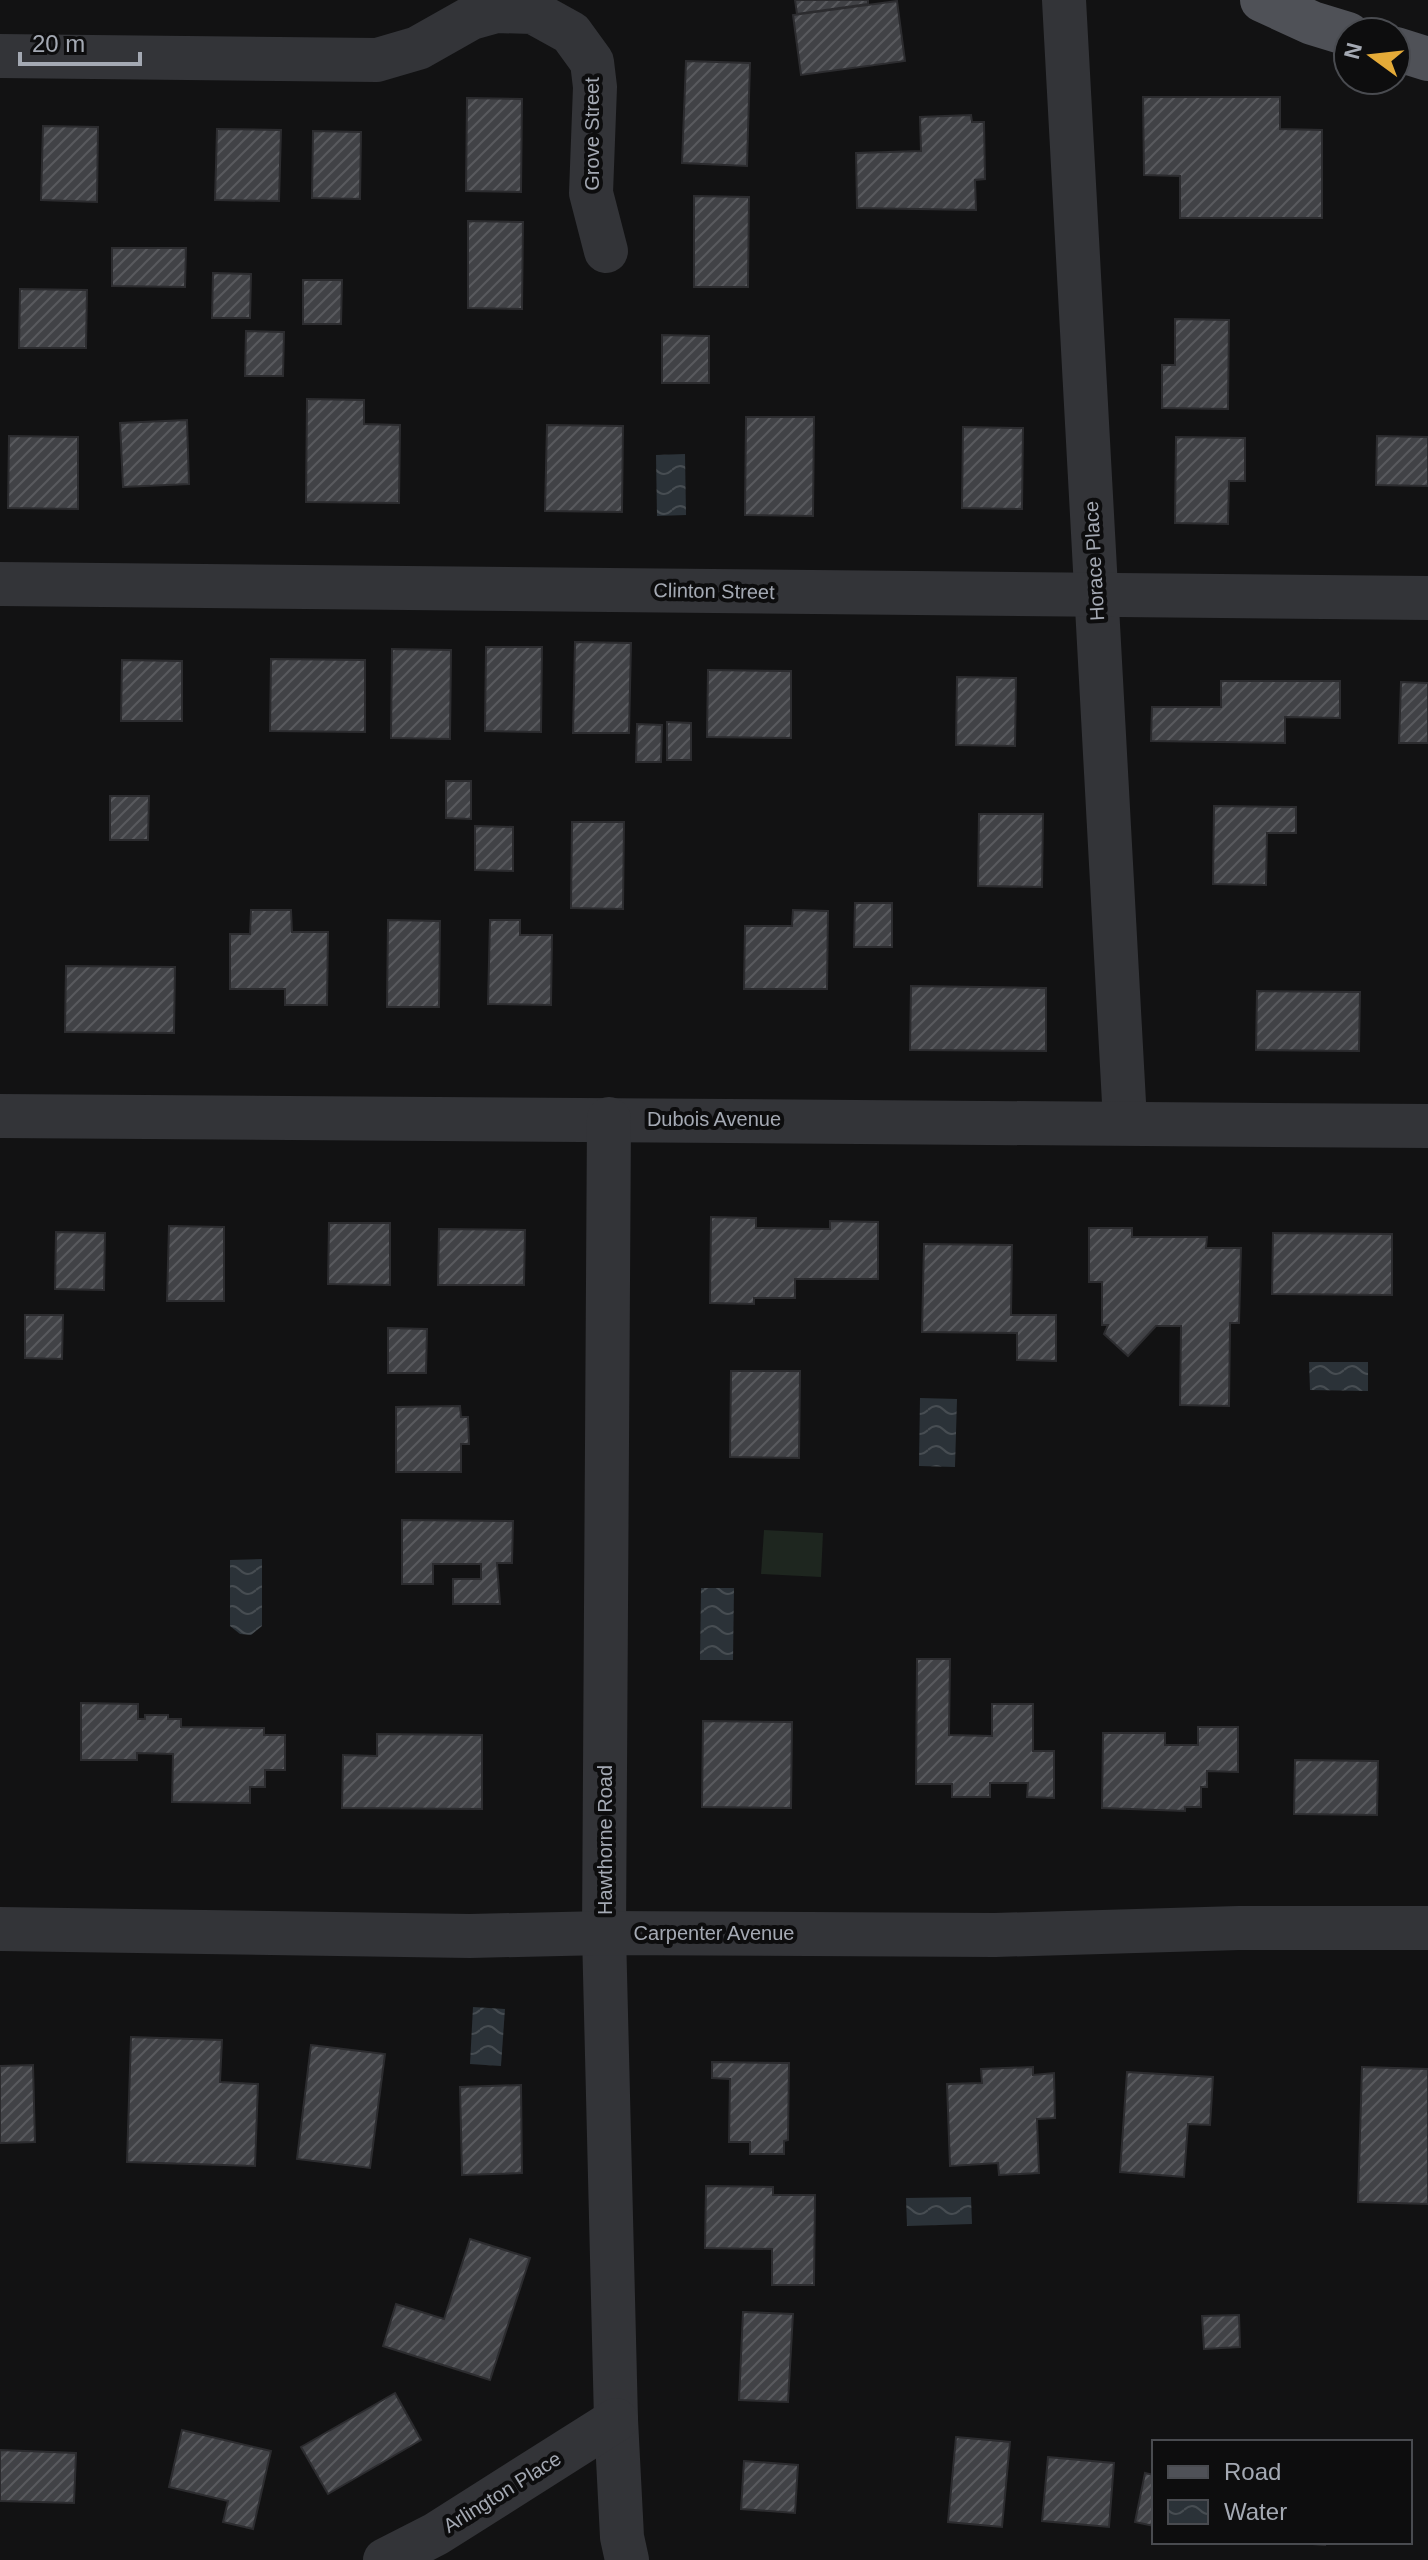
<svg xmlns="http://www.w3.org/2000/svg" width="1428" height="2560" font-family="Helvetica,sans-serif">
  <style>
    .garden { fill: #1e261f }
    .water { fill: url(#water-waves) }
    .building { fill: url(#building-hatch); stroke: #2c2c2f; stroke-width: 2 }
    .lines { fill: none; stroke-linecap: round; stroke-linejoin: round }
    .minor { stroke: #333438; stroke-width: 44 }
    .major { stroke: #4f5157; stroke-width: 44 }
    .labels { text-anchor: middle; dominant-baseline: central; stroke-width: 8; stroke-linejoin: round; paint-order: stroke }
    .street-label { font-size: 20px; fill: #a4a9b3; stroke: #0d0d0e }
  </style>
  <defs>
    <pattern id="water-waves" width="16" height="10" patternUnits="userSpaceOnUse" patternTransform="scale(2)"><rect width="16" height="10" fill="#2b3238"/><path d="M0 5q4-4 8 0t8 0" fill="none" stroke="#474d52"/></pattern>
    <pattern id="building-hatch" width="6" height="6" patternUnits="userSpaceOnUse" patternTransform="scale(2)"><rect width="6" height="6" fill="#414246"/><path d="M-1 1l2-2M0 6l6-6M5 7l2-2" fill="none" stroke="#595a5e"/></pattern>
  </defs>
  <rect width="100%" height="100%" fill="#121213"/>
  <path class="garden" d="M764 1530 823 1533 821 1577 761 1574Z"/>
  <g class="water">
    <path d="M685 454 686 515 657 516 656 455Z"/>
    <path d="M1309 1362H1368V1391L1310 1390Z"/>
    <path d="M920 1398 957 1399 955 1467 919 1466Z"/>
    <path d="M262 1559V1626L251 1635 240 1634 230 1626V1560Z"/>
    <path d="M701 1588H734L733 1660H700Z"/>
    <path d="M473 2007 505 2009 501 2066 470 2064Z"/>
    <path d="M971 2197 972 2224 907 2226 906 2198Z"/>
  </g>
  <g class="building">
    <path d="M795 0H868V4L797 14Z"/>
    <path d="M897 1 905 61 801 75 793 15Z"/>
    <path d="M686 61 750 63 747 166 682 163Z"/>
    <path d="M1143 97H1280V129L1322 130V218H1180V176L1144 175Z"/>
    <path d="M467 98 522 99 521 192 466 191Z"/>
    <path d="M971 115 972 122H984L985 179 975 180 976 210 857 208 856 153 921 151 920 117Z"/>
    <path d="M43 126 98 127 97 202 41 200Z"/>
    <path d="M217 129 281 130 279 201 215 200Z"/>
    <path d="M313 131 361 132 360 199 312 198Z"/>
    <path d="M694 196 749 197 748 287H694Z"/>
    <path d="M468 221 523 222 522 309 468 308Z"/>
    <path d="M112 248H186L185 287 112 286Z"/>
    <path d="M213 273 251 274 250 318H212Z"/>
    <path d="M303 280H342L341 324H303Z"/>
    <path d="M20 289 87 290 86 348H19Z"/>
    <path d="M1175 319 1229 320 1228 409 1162 408V365H1175Z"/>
    <path d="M246 331 284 332 283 376H245Z"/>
    <path d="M662 335 709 336V383H662Z"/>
    <path d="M307 399 364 400V424L400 425 399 503 306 502Z"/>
    <path d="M746 417H814L813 516 745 515Z"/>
    <path d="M187 420 189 484 123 487 120 423Z"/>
    <path d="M547 425 623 426 622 512 545 511Z"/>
    <path d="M963 427 1023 428 1022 509 962 508Z"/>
    <path d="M9 436 78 437V509L8 508Z"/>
    <path d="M1377 436 1428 437V486L1376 485Z"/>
    <path d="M1176 437 1245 438V481H1229L1228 524 1175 523Z"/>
    <path d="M575 642 631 643 629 733H573Z"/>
    <path d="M486 647H542L541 732 485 731Z"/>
    <path d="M392 649 451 650 450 739 391 738Z"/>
    <path d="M271 659 365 660V732L270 731Z"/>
    <path d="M122 660 182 661V721H121Z"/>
    <path d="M708 670 791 671V738L707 737Z"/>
    <path d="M957 677 1016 678 1015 746 956 745Z"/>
    <path d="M1221 681H1340V718L1285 717V743L1151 741 1152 707H1221Z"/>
    <path d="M1401 682 1428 683V743H1399Z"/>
    <path d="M667 722 691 723V760H667Z"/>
    <path d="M637 724 662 725 661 762H636Z"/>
    <path d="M446 781H471V819L446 818Z"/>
    <path d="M110 796H149L148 840H110Z"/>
    <path d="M1214 806 1296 807V833H1267L1266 885 1213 884Z"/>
    <path d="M979 814H1043L1042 887 978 886Z"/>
    <path d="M572 822H624L623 909 571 908Z"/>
    <path d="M475 826 513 827V871L475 870Z"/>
    <path d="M855 903H892V947H854Z"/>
    <path d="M251 910H291L292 932H328L327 1005H285V989H230V934H250Z"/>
    <path d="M793 910 828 911 827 989H744L745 926H792Z"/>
    <path d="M388 920 440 921 439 1007H387Z"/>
    <path d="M490 920H520V935H552L551 1005 488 1004Z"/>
    <path d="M66 966 175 967 174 1033 65 1032Z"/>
    <path d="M911 986 1046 988V1051L910 1050Z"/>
    <path d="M1257 991 1360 992 1359 1051 1256 1050Z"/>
    <path d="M711 1217 756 1218V1228L830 1229V1221L878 1222V1279H795V1298H754V1304L710 1303Z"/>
    <path d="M329 1223H390V1285L328 1284Z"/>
    <path d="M169 1226 224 1227V1301H167Z"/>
    <path d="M1089 1228H1132V1237H1207L1206 1248H1241L1239 1323H1230L1229 1406 1180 1405 1181 1326H1156L1128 1356 1104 1334 1108 1325H1102V1282H1089Z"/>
    <path d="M439 1229 525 1230 524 1285H438Z"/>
    <path d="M56 1232 105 1233 104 1290 55 1289Z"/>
    <path d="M1273 1233 1392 1234V1295L1272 1294Z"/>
    <path d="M924 1244 1012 1245 1011 1315H1056V1361L1017 1360V1333L922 1332Z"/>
    <path d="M25 1315H63L62 1359 25 1358Z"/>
    <path d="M388 1328 427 1329 426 1373H388Z"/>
    <path d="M731 1371H800L799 1458 730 1457Z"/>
    <path d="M460 1406 461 1417H468L469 1444H461V1472H396V1407Z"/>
    <path d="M402 1520 513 1521 512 1563H497L500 1604H453V1579H481V1564H433V1584H402Z"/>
    <path d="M917 1659H950L949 1735 992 1736V1704H1033V1751H1054V1798L1027 1797 1028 1783H990V1797H952V1784H916Z"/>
    <path d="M81 1703 138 1704V1719H145V1715H168V1719H181V1727L264 1728V1735H285V1770H265V1787H250V1803L172 1802 173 1754 137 1753V1760H81Z"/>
    <path d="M703 1721 792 1722 791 1808 702 1807Z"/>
    <path d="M1198 1727H1238V1772L1207 1771V1787H1201V1807H1185V1811L1102 1808 1103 1733H1165V1745H1198Z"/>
    <path d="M377 1734 482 1735V1809L342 1808 343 1755 377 1756Z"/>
    <path d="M1295 1760 1378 1761 1377 1815 1294 1814Z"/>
    <path d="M131 2037 222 2040 220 2082 258 2084 255 2166 127 2162Z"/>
    <path d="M311 2045 385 2054 370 2168 297 2159Z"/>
    <path d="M712 2062 789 2063 788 2140 784 2141V2154H750V2142H729L730 2079 712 2078Z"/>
    <path d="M33 2065 35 2142 0 2143V2066Z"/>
    <path d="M1033 2067V2075L1054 2073 1055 2118 1037 2119 1039 2173 999 2175 998 2163 950 2166 947 2084 982 2083 981 2069Z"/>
    <path d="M1362 2067 1428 2069V2204L1358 2202Z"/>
    <path d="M1127 2072 1213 2077 1210 2125 1188 2124 1184 2177 1120 2172Z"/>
    <path d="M521 2085 522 2173 462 2175 460 2087Z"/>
    <path d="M706 2186 773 2187V2195H815L814 2285H772V2249L705 2248Z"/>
    <path d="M470 2239 530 2258 490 2380 383 2346 396 2304 444 2319Z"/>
    <path d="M743 2312 793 2314 788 2402 739 2400Z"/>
    <path d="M1239 2315 1240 2347 1204 2349 1202 2316Z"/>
    <path d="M395 2393 421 2440 328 2494 301 2447Z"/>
    <path d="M182 2430 271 2451 253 2529 223 2522 228 2501 169 2487Z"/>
    <path d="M956 2437 1010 2442 1002 2527 948 2522Z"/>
    <path d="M0 2450 76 2453 74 2503 0 2501Z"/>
    <path d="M1048 2457 1114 2463 1109 2527 1042 2521Z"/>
    <path d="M744 2461 798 2465 795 2513 741 2509Z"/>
    <path d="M1145 2473 1154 2475V2526L1135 2522Z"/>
    <path d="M1283 2542H1325V2545Z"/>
  </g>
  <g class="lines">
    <g class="minor">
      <path d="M1064 0 1125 1121"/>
      <path d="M0 56 377 60 418 48 471 18 496 11 533 12 571 33 592 62 595 87 591 193 606 251"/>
      <path d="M0 584 1428 598"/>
      <path d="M0 1116 1428 1126"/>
      <path d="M609 1119 604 1933 616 2420 622 2537 627 2560"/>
      <path d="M0 1929 470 1936 604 1933 995 1935 1239 1928H1428"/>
      <path d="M385 2560 436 2534 616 2420"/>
    </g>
    <g class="major">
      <path d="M1262 0 1312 23 1348 34"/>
      <path d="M1396 49 1428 59"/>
    </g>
  </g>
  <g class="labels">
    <g class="street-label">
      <text transform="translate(592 134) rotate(-90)">Grove Street</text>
      <text transform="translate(1094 561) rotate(-93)">Horace Place</text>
      <text transform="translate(714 591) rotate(1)">Clinton Street</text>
      <text x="714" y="1119">Dubois Avenue</text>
      <text transform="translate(605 1840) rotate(-90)">Hawthorne Road</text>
      <text x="714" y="1933">Carpenter Avenue</text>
      <text transform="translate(502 2492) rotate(-32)">Arlington Place</text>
    </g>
  </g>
  <rect x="1152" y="2440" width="260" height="104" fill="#0d0d0e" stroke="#494b50" stroke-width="2"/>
  <rect x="1168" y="2466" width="40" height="12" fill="#4f5157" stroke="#494b50" stroke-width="2"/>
  <text x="1224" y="2480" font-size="24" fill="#a4a9b3">Road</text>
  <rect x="1168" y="2500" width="40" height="24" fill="url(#water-waves)" stroke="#494b50" stroke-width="2"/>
  <text x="1224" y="2520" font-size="24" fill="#a4a9b3">Water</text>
  <g transform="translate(1372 56) rotate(285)"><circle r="38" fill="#0d0d0e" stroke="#494b50" stroke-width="2"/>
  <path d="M0-6L14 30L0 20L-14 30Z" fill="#e5ab38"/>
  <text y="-12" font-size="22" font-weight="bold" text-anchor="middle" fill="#a4a9b3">N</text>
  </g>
  <path d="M20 52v12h120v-12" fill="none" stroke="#a4a9b3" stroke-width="4"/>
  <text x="32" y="52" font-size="24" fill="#a4a9b3" stroke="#0d0d0e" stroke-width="6" paint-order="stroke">20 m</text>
</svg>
